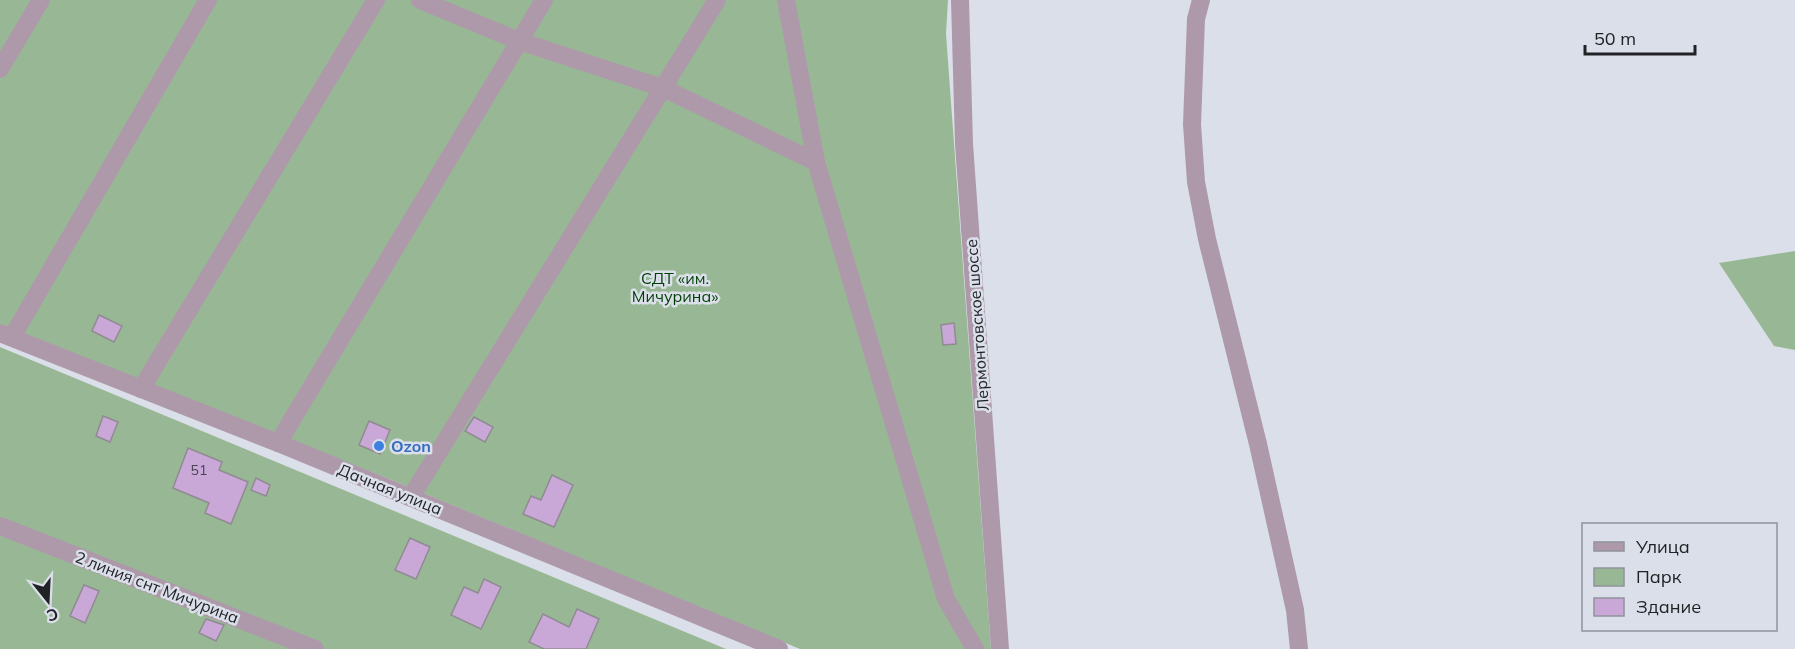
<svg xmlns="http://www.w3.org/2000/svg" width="1795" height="649" font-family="Mulish,sans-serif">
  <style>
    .green { fill: #98b895 }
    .building { fill: #c9a8d8; stroke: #908a92; stroke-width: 1.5 }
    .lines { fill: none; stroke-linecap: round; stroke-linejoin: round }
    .minor { stroke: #ae99aa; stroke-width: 18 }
    .shop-dot { fill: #3f7fe0; stroke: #dadfe9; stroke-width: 2 }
    .labels { text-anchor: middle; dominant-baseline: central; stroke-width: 5; stroke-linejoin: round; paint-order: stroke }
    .number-label { font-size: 14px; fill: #4a4452 }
    .park-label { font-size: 16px; fill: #003f03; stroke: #dadfe9 }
    .street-label { font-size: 16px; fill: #202226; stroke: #dadfe9 }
    .shop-label { font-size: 16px; font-weight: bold; fill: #366cbe; stroke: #dadfe9; text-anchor: start }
  </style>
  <rect width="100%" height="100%" fill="#dadfe9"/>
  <g class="green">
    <path d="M0 0H948L946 34 991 649H800L394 481 0 324Z"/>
    <path d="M1795 251V350L1774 346 1719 263Z"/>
    <path d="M0 347 726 649H0Z"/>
  </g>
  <g class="building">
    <path d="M99 315 122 326 114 342 92 331Z"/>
    <path d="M954 323 956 344 943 345 941 325Z"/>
    <path d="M103 416 118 422 110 442 96 436Z"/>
    <path d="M474 417 493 427 485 442 465 431Z"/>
    <path d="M369 421 390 430 380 454 359 445Z"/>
    <path d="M188 448 222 462 219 470 248 482 231 524 205 513 209 503 173 488Z"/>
    <path d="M552 475 573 485 554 527 523 514 531 496 541 500Z"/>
    <path d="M256 478 270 485 266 496 251 490Z"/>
    <path d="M410 538 430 547 416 579 395 570Z"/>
    <path d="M484 579 501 587 481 629 451 615 464 587 478 593Z"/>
    <path d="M84 585 99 591 85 623 70 616Z"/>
    <path d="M577 609 599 619 586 649H544L529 642 543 614 569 627Z"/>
    <path d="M206 619 224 625 216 641 199 633Z"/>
  </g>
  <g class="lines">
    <g class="minor">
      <path d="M420 0 519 41 663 88 816 162"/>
      <path d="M786 0 816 162 946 599 975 649"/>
      <path d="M960 0 964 144 1000 649"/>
      <path d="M1201 0 1196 19 1192 124 1196 182 1207 239 1258 444 1295 610 1299 649"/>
      <path d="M0 69 41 0"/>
      <path d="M0 333 278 443 779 649"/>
      <path d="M12 337 208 0"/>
      <path d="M141 389 376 0"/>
      <path d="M278 443 544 0"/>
      <path d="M411 497 717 0"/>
      <path d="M0 526 315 649"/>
    </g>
  </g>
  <circle class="shop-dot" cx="379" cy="446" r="6"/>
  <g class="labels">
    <g class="number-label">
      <text x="199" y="470">51</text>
    </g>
    <g class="park-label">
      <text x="675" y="278">СДТ «им.<tspan x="675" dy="18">Мичурина»</tspan></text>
    </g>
    <g class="street-label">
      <text transform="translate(977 325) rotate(-94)">Лермонтовское шоссе</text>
      <text transform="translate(390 489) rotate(22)">Дачная улица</text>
      <text transform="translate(157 587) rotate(21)">2 линия снт Мичурина</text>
    </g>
    <g class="shop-label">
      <text x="391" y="446">Ozon</text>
    </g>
  </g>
  <rect x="1582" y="523" width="195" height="108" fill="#dadfe9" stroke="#90939b" stroke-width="1.5"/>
  <rect x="1594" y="542" width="30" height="9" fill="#ae99aa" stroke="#90939b" stroke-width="1.5"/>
  <text x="1636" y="553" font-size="18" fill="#202226">Улица</text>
  <rect x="1594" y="568" width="30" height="18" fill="#98b895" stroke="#90939b" stroke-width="1.5"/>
  <text x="1636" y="583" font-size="18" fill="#202226">Парк</text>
  <rect x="1594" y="598" width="30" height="18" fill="#c9a8d8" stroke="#90939b" stroke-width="1.5"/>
  <text x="1636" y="613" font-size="18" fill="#202226">Здание</text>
  <g transform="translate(48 601) rotate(162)" stroke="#dadfe9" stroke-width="4.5" paint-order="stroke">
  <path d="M0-4.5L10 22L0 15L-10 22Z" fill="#202226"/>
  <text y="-9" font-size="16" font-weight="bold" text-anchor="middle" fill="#202226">С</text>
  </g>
  <path d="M1585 45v9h110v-9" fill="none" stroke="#202226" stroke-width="3"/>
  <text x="1594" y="45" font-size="18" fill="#202226" stroke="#dadfe9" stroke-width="4.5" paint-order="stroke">50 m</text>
</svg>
